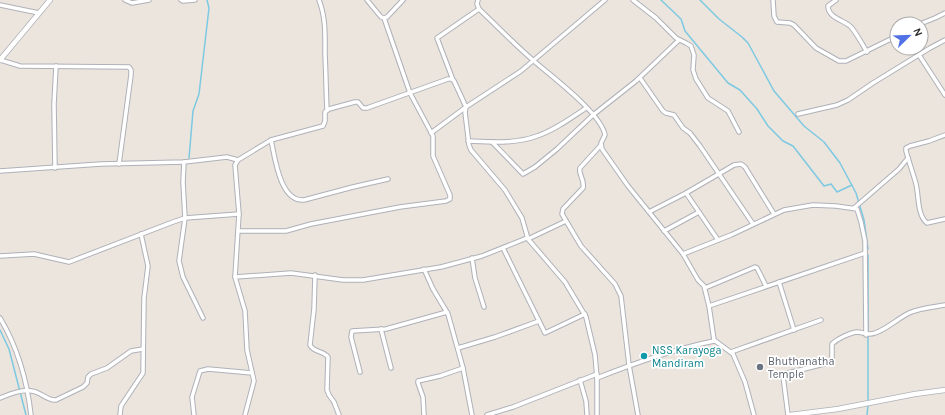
<svg xmlns="http://www.w3.org/2000/svg" width="945" height="415" font-family="Karla,sans-serif">
  <style>
    .lines { fill: none; stroke-linecap: round; stroke-linejoin: round }
    .stream { stroke: #7dc9e1; stroke-width: 1.5 }
    .minor-casing { stroke: #afb1b9; stroke-width: 5.5 }
    .tertiary-casing { stroke: #afb1b9; stroke-width: 6 }
    .minor { stroke: #fff; stroke-width: 3.5 }
    .tertiary { stroke: #fff; stroke-width: 4.5 }
    .culture-dot { fill: #0f9aa8; stroke: #fff; stroke-width: 1.5 }
    .worship-dot { fill: #6b7280; stroke: #fff; stroke-width: 1.5 }
    .labels { text-anchor: middle; dominant-baseline: central; stroke-width: 3.5; stroke-linejoin: round; paint-order: stroke }
    .culture-label { font-size: 11px; fill: #0d838f; stroke: #fff; text-anchor: start }
    .worship-label { font-size: 11px; fill: #5b616d; stroke: #fff; text-anchor: start }
  </style>
  <rect width="100%" height="100%" fill="#ebe5de"/>
  <g class="lines">
    <g class="stream">
      <path d="M661 0 681 19 685 31 728 83 740 90 757 109 768 126 783 141 793 146 824 186 831 184 837 192 852 185"/>
      <path d="M700 0 719 19 742 37 748 43 774 91 804 126 824 142 840 163 856 193 864 220 868 249"/>
      <path d="M189 158 193 111 199 94 209 8 207 0"/>
      <path d="M868 255V331"/>
      <path d="M0 330 9 349 26 415"/>
      <path d="M868 401V337"/>
      <path d="M867 415 868 405"/>
    </g>
    <defs>
      <g id="minor">
        <path d="M125 0 132 3 149 0"/>
        <path d="M181 0 183 1 195 0"/>
        <path d="M319 0C326 18 325 35 325 54 326 73 326 91 327 110"/>
        <path d="M367 0 381 17 384 18 387 17 403 0"/>
        <path d="M478 0 477 4 479 9C497 26 515 45 534 61 552 77 601 113 605 135L601 143 602 149 628 186 683 254 698 280 704 286 709 306 714 340 733 354 745 382 754 415"/>
        <path d="M633 0 656 18 676 38 686 43 691 46 694 55 693 70 696 79 708 98 728 111 739 132"/>
        <path d="M773 0 774 16 777 22 790 23 794 25 816 48 839 61H846L897 36"/>
        <path d="M836 0 828 6C828 18 844 20 851 27 857 34 862 44 867 52"/>
        <path d="M0 5 39 13"/>
        <path d="M920 24 935 18 945 13"/>
        <path d="M919 55 945 95"/>
        <path d="M0 60 20 66 129 67 131 70V75L119 164"/>
        <path d="M640 78 663 111 666 113 674 115 683 128 690 133 700 146 753 224"/>
        <path d="M453 80 437 38 479 9"/>
        <path d="M798 114 837 105 848 100 873 83 930 48 945 40"/>
        <path d="M945 135 929 141 910 146 906 148V151C909 162 913 173 916 184 919 196 917 215 927 223L945 219"/>
        <path d="M271 140C275 158 280 202 304 200L353 187 388 179"/>
        <path d="M468 141C491 142 516 144 537 136 555 130 571 118 586 108"/>
        <path d="M492 142 523 174 535 167 557 149 593 115 636 81 679 40"/>
        <path d="M601 145 580 168C578 174 585 180 583 188L563 209 562 214 581 246 615 284 621 296 629 365 638 415"/>
        <path d="M184 162 183 182 185 218 179 261 183 277 203 318"/>
        <path d="M55 168 54 104 56 66"/>
        <path d="M0 171 101 164 184 162 227 157 238 160"/>
        <path d="M686 193 718 240"/>
        <path d="M854 208 899 169 908 158"/>
        <path d="M649 212 686 193 734 165 741 164 745 167 774 214"/>
        <path d="M238 231H286L311 224 400 207 446 201 450 199V195L433 156V136L410 93 384 18"/>
        <path d="M664 231 699 212"/>
        <path d="M528 239 566 221"/>
        <path d="M503 248 545 333 585 314"/>
        <path d="M683 254 731 235 784 210 813 205 836 206 857 209 861 222 865 241 866 335"/>
        <path d="M0 256 34 254 69 262 173 222 185 218 239 214"/>
        <path d="M472 258 475 278 484 307"/>
        <path d="M424 269 433 289 448 314 463 368 472 415"/>
        <path d="M315 275 314 309 310 345C314 353 323 350 328 357L327 390 329 395 334 402 339 415"/>
        <path d="M235 277 239 214 235 165 238 160 271 140 323 126 325 121V112L329 109 355 102H358L363 108H367L448 79H452L454 81 466 107 431 133"/>
        <path d="M779 282 794 330"/>
        <path d="M705 288 755 267 757 268 766 286"/>
        <path d="M709 306 865 253"/>
        <path d="M0 318C18 348 27 380 31 415"/>
        <path d="M381 329 391 368"/>
        <path d="M458 348 495 337 539 321"/>
        <path d="M731 352 821 320"/>
        <path d="M360 372 351 337 352 331 386 329 447 312"/>
        <path d="M597 378C635 363 674 349 714 341"/>
        <path d="M580 380 586 401 587 415"/>
        <path d="M0 398C10 394 22 389 32 391 41 392 47 401 56 400L83 387 87 383 88 377 91 374 107 368 131 351 143 349"/>
        <path d="M120 415 121 406 143 373 144 298 148 266 141 234"/>
        <path d="M194 415 192 397 200 371 208 369 252 373"/>
        <path d="M245 415 254 381 247 350 245 311 235 277 291 273 343 280H363L441 267 482 256 527 238"/>
        <path d="M424 415 423 397 418 383V381L440 376 463 368"/>
        <path d="M487 415 513 407 597 374"/>
        <path d="M597 415V378L595 355 586 317 565 282 528 239 522 218 505 190 471 150 469 145 465 112 466 107 521 71 605 0"/>
        <path d="M788 415 783 376 784 374 828 363 832 359V344C837 339 849 333 857 332 863 332 868 336 875 333 887 329 897 319 909 313 920 308 933 307 945 305"/>
      </g>
      <g id="tertiary">
        <path d="M0 60 50 0"/>
        <path d="M790 415 838 409 915 394 945 390"/>
      </g>
    </defs>
    <use href="#minor" class="minor-casing"/>
    <use href="#tertiary" class="tertiary-casing"/>
    <use href="#minor" class="minor"/>
    <use href="#tertiary" class="tertiary"/>
  </g>
  <circle class="culture-dot" cx="644" cy="356" r="4"/>
  <circle class="worship-dot" cx="760" cy="367" r="4"/>
  <g class="labels">
    <g class="culture-label">
      <text x="652" y="350">NSS Karayoga<tspan x="652" dy="13">Mandiram</tspan></text>
    </g>
    <g class="worship-label">
      <text x="768" y="361">Bhuthanatha<tspan x="768" dy="13">Temple</tspan></text>
    </g>
  </g>
  <g transform="translate(909 36) rotate(67)"><circle r="19" fill="#ffffff" stroke="#aaaaaa"/>
  <path d="M0-3L7 15L0 10L-7 15Z" fill="#5170e6"/>
  <text y="-6" font-size="11" font-weight="bold" text-anchor="middle" fill="#2b2b2b">N</text>
  </g>
</svg>
